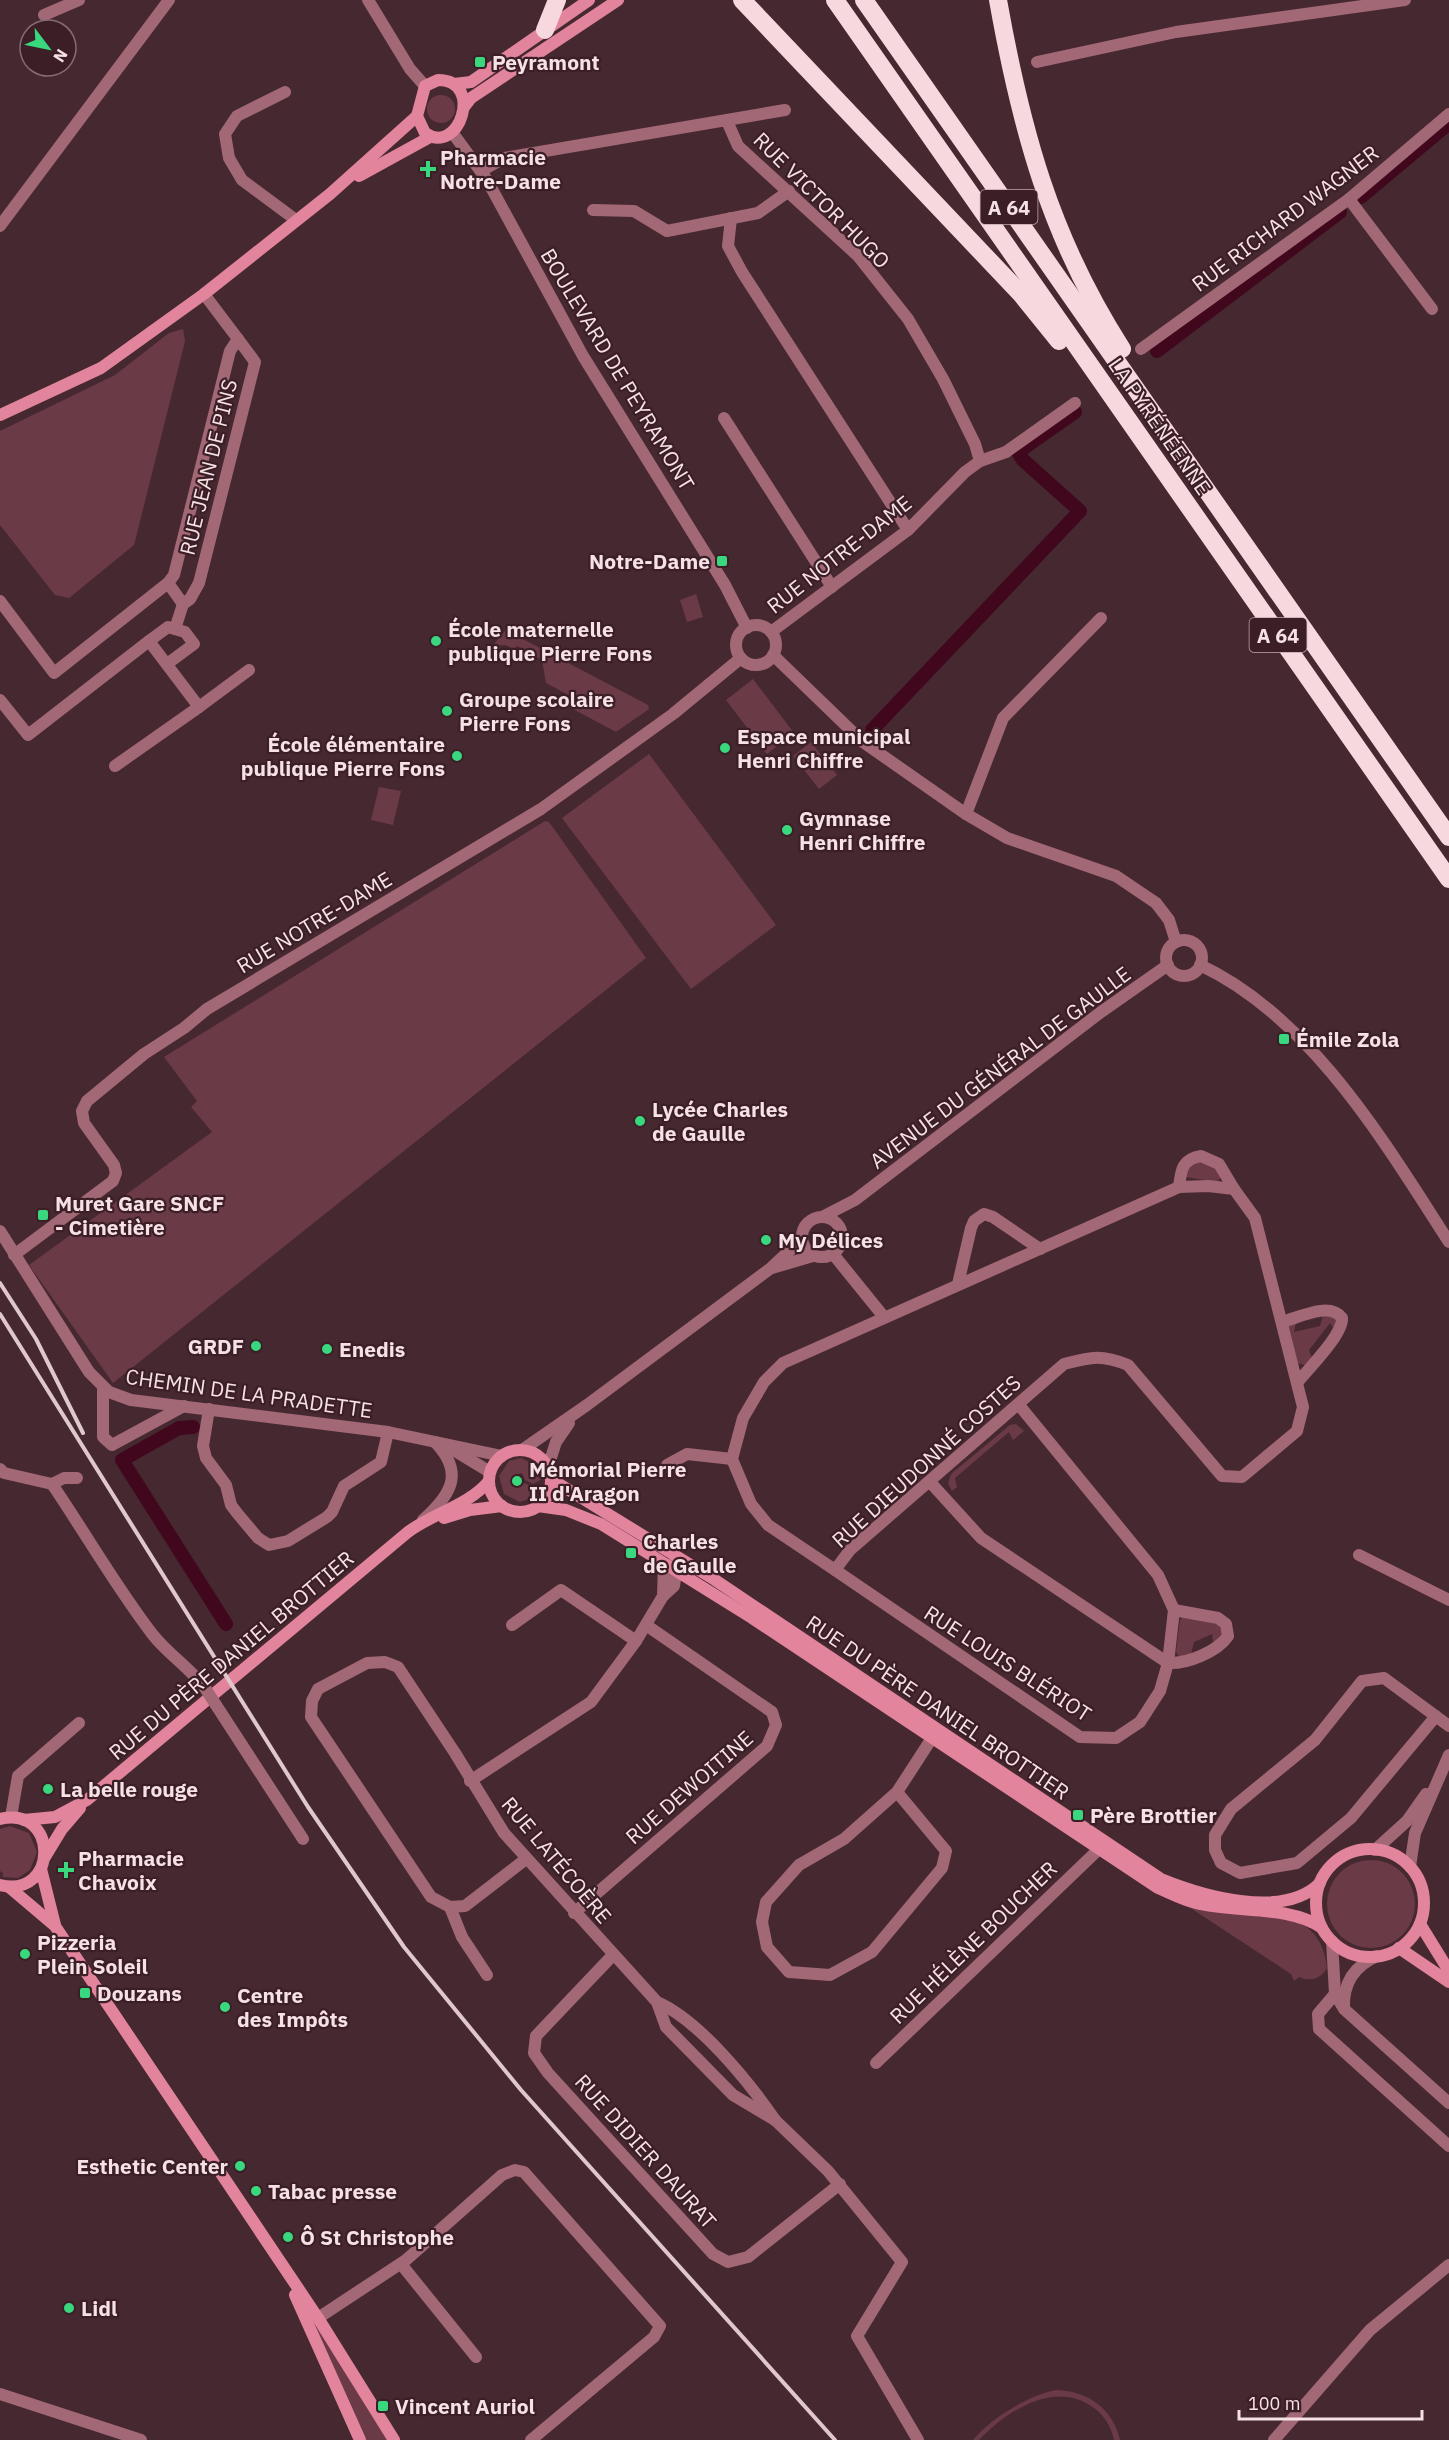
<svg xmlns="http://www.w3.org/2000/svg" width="1449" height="2440" font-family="'IBM Plex Sans',sans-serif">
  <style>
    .green { fill: #6b3a47 }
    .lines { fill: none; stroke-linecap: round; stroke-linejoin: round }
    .canal { stroke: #41071d; stroke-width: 14 }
    .minor { stroke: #a26876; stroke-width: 12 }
    .tertiary { stroke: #a26876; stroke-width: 12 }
    .secondary { stroke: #e1849c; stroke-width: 12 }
    .motorway { stroke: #f6d8de; stroke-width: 18 }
    .rail { stroke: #dec8cd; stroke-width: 4 }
    .minor-bridge { stroke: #a26876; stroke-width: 12 }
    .poi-dot { fill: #39d87f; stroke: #3c1f26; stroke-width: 2 }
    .labels { text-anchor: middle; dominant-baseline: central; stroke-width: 4.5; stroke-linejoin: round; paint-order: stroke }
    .shield { fill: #3c1f26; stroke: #bea8ac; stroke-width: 1.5 }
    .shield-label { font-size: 20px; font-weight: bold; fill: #f6e2e6 }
    .poi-label { font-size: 21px; font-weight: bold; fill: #f6e2e6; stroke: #3c1f26; text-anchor: start }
    .street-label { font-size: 21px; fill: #f6e2e6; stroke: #3c1f26 }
  </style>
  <rect width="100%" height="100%" fill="#462830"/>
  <g class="green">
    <circle cx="441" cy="109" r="14"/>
    <path d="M183 329 185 341 134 545 69 598 55 595 0 525V431L115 375 169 333Z"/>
    <path d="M696 594 703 617 687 622 680 600Z"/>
    <path d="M511 628 521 638 648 705 649 709 616 732 573 709 574 698 546 683 542 660 517 646 515 649 505 645 492 646 505 631Z"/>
    <path d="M753 679 794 733 767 754 726 700Z"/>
    <path d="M811 742 837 775 819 789 793 756Z"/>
    <path d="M649 754 776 925 691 989 562 818Z"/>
    <path d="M379 787 401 791 393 825 371 820Z"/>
    <path d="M545 821 549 822 646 958 113 1383 29 1265 212 1132 191 1107 197 1101 164 1057Z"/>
    <path d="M1200 1160 1217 1169 1221 1178 1216 1182 1186 1177V1168Z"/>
    <path d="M1323 1316 1336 1318 1335 1331 1330 1323 1309 1350 1312 1358 1305 1365 1297 1363 1288 1327 1296 1323 1294 1332 1320 1326Z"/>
    <path d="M1016 1424 1024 1431 1013 1440 1009 1432 955 1478 957 1487 952 1491 948 1483 951 1474 1010 1425Z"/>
    <path d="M521 1458 537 1466 542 1479 533 1484 525 1480 522 1473 515 1475 514 1483 520 1486 524 1483 532 1486 534 1497 520 1502 504 1494 499 1476 509 1461Z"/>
    <path d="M1183 1616 1219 1624 1223 1633 1213 1643 1212 1634 1194 1642 1191 1654 1180 1658 1176 1652 1180 1620Z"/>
    <path d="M10 1826 29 1833 37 1852 30 1870 18 1878 3 1877V1873L0 1871V1829Z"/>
    <circle cx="1371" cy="1904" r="44"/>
    <path d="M1189 1907 1295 1921C1316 1929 1325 1947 1327 1968 1321 1979 1310 1982 1299 1977L1294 1981 1291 1974Z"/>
    <path d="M320 2327 389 2440H366L314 2331Z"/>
    <path d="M1057 2390C1088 2391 1113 2409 1120 2440H1114C1111 2426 1103 2413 1091 2406 1053 2380 1006 2412 979 2440H973C990 2419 1030 2394 1057 2390Z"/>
  </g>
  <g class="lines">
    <g class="canal">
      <path d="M1361 197 1449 123"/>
      <path d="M1157 351 1340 212"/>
      <path d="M872 730 1080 511 1023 460 1018 452 1075 412"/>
      <path d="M193 1427 179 1428 122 1460 226 1624"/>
    </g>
    <g class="minor">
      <path d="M44 15 79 0"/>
      <path d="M1037 62 1176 32 1405 0"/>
      <path d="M285 92 237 116 225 134 229 158 242 180 296 220"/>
      <path d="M727 121 738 146 858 256 908 319 943 379 975 444 980 461"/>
      <path d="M481 171 504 158 785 110"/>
      <path d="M1349 199 1432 309"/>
      <path d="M593 210 634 211 667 231 758 213 789 191"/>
      <path d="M731 218 728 246 742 272 908 530"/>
      <path d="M0 226 169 0"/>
      <path d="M1141 349 1349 199 1449 114"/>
      <path d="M724 418 832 587"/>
      <path d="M168 583 183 604 190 599 199 583 255 362 238 339"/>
      <path d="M0 601 54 673 168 583 174 575 230 351 238 339 204 294"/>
      <path d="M175 629 183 604"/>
      <path d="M771 632 908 530 965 472 980 461 1006 452 1075 403"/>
      <path d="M149 641 168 627 185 632 194 644 167 664"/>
      <path d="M0 700 28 735 149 641 199 707 115 766"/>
      <path d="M199 707 249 670"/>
      <path d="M966 814 1003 718 1101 618"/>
      <path d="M1208 1186 1234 1189 1255 1218 1303 1407 1297 1431 1242 1477 1222 1476 1128 1365C1101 1354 1091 1357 1064 1364L850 1550 835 1570 768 1525 751 1504 732 1459 743 1418 764 1382 783 1363 1179 1187Z"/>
      <path d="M1179 1187C1181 1170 1182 1159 1201 1156L1219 1164 1234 1189"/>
      <path d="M0 1231 89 1372 109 1392 131 1400 388 1432 502 1456"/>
      <path d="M833 1254 884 1317"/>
      <path d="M14 1255 113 1181 116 1173 114 1165 84 1123 82 1111 87 1101 144 1054 184 1028 207 1009 541 809 673 714 741 658"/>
      <path d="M958 1284 971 1228 974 1221 984 1214 993 1217 1040 1249"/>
      <path d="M1282 1322C1298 1318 1329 1301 1342 1318 1343 1335 1308 1369 1297 1383"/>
      <path d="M103 1388V1437L112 1445 184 1406"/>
      <path d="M209 1409 203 1446 206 1458 226 1485 231 1505 237 1513 258 1538 269 1545 288 1541 327 1517 332 1512 344 1486 381 1462 388 1432"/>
      <path d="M452 1449 490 1472"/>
      <path d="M667 1465 687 1454 732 1459"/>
      <path d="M0 1469 4 1473 52 1484 64 1478H77"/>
      <path d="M930 1482 981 1538 1168 1663C1187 1664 1217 1652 1228 1636L1226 1624 1218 1618 1174 1610"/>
      <path d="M52 1484C86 1534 116 1587 153 1635 169 1655 190 1668 205 1688"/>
      <path d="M423 1520C451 1495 465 1473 435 1442"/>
      <path d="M1359 1555 1449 1600"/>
      <path d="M835 1570 1080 1737 1116 1738 1140 1722 1160 1691 1168 1663 1174 1610 1158 1575 1019 1405"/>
      <path d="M663 1596 664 1565"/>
      <path d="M512 1625 561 1590 636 1641"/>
      <path d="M216 1705 303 1839"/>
      <path d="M1436 1716 1351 1818 1297 1863 1240 1873 1221 1863 1215 1850V1835L1231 1809 1315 1740 1362 1681 1384 1678 1449 1726"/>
      <path d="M470 1781 591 1702 636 1641 663 1596 674 1586 676 1572 672 1564"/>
      <path d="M897 1792 946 1851 942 1868 872 1952 830 1975 789 1972 767 1947 762 1922 766 1902 799 1865 844 1839 897 1792 932 1738"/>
      <path d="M11 1817 18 1776 79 1723"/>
      <path d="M526 1859 465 1906 450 1907 431 1897 311 1717 312 1701 318 1689 367 1663 385 1662 398 1667 455 1753 504 1833 657 2002C699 2020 749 2082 775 2120"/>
      <path d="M450 1907 462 1937 487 1975"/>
      <path d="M574 1913 767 1746 776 1725 772 1712 646 1625"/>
      <path d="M1332 1941 1335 1994 1344 2009 1449 2103"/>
      <path d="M612 1956 536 2036 534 2053 548 2073 713 2254 728 2262 748 2257 840 2184"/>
      <path d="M1335 1994 1318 2014 1319 2029 1449 2146"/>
      <path d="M657 2002 666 2027 672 2033 733 2095 775 2120 828 2171 902 2262 857 2336 918 2440"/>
      <path d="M1344 2008C1343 1983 1354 1966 1377 1956"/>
      <path d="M876 2063 1098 1850"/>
      <path d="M401 2264 476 2357"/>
      <path d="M318 2318 406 2260 502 2175 515 2170 524 2172 660 2326 654 2337 531 2440"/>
      <path d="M1274 2440 1370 2330 1449 2265"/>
    </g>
    <g class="tertiary">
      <path d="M368 0 410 69 425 86"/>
      <path d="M452 132 487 180 583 356 725 585 747 628"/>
      <circle cx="756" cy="645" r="20"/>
      <path d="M773 655 863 742 966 814 1007 838 1116 876 1156 903 1169 920 1176 942"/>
      <circle cx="1184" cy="958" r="18"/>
      <path d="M1200 965C1311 1017 1385 1143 1449 1242"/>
      <circle cx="822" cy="1237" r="20"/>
      <path d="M822 1217 855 1200 1101 1012 1168 965"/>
      <path d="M772 1268 813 1256"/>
      <path d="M522 1450 587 1405 771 1268 801 1240"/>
      <path d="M548 1467 556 1442 569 1423"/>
      <path d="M1375 1850 1407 1821 1426 1794"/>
      <path d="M1410 1867 1415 1833 1449 1755"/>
      <path d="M0 2394 141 2440"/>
    </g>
    <g class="secondary">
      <path d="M438 80C485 80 459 157 425 133L417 116 425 86Z"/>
      <path d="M454 84 471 82 589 0"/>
      <path d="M464 107 471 98 618 0"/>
      <path d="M359 176 430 137"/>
      <path d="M0 415 101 368 204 294 330 194 417 116"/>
      <circle cx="520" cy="1481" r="31"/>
      <path d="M551 1479 715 1580 1161 1879C1203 1896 1283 1920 1320 1883"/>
      <path d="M538 1506 566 1510 601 1524 752 1618 1158 1888C1170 1893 1183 1900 1196 1903 1233 1913 1291 1905 1322 1928"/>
      <path d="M444 1518 470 1510 502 1506"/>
      <path d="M0 1819C59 1805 59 1899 0 1885"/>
      <path d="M24 1820 55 1817 87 1800 408 1532C433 1513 468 1506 489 1481"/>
      <circle cx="1370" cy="1903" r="54"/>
      <path d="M45 1857 62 1829 80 1808"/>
      <path d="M41 1869 55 1925"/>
      <path d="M9 1887 55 1926 318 2318 394 2440"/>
      <path d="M1420 1924 1449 1971"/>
      <path d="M1399 1948 1449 1982"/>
      <path d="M295 2295 360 2440"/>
    </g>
    <g class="motorway">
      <path d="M742 0 1021 294 1059 341"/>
      <path d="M835 0 1449 879"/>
      <path d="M864 0 1449 837"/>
      <path d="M998 0C1021 129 1050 237 1122 349"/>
      <path d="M545 30 557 0"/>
    </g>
    <g class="rail">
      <path d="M0 1283 36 1339 83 1433"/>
      <path d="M0 1314 308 1807 404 1947 521 2090 835 2440"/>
    </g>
    <path class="minor-bridge" d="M205 1688 216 1705"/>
  </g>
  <g class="poi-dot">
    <rect x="474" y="56" width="12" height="12" rx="3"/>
    <path d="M425 160h6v6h6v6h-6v6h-6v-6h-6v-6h6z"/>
    <rect x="716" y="555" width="12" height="12" rx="3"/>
    <circle cx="436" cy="641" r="6"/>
    <circle cx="447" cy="711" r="6"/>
    <circle cx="725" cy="748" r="6"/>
    <circle cx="457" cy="756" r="6"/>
    <circle cx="787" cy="830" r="6"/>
    <rect x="1278" y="1033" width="12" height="12" rx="3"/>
    <circle cx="640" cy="1121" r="6"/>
    <rect x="37" y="1209" width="12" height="12" rx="3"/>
    <circle cx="766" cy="1240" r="6"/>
    <circle cx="256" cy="1346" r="6"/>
    <circle cx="327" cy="1349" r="6"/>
    <circle cx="517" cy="1481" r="6"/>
    <rect x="625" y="1547" width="12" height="12" rx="3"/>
    <circle cx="48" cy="1789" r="6"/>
    <rect x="1072" y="1809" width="12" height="12" rx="3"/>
    <path d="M63 1861h6v6h6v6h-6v6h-6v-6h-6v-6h6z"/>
    <circle cx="25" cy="1954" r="6"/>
    <rect x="79" y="1987" width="12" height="12" rx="3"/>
    <circle cx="225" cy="2007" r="6"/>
    <circle cx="240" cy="2166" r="6"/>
    <circle cx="256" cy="2191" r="6"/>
    <circle cx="288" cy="2237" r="6"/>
    <circle cx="69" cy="2308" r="6"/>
    <rect x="377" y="2400" width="12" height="12" rx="3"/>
  </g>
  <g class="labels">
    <g class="shield">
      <rect x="980.5" y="190" width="57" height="34" rx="4.5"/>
      <rect x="1249.5" y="618" width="57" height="34" rx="4.5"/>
    </g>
    <g class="shield-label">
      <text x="1009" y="207">A 64</text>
      <text x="1278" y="635">A 64</text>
    </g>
    <g class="poi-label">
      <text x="492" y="62">Peyramont</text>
      <text x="440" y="157">Pharmacie<tspan x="440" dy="24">Notre-Dame</tspan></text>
      <text x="710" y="561" text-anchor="end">Notre-Dame</text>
      <text x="448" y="629">École maternelle<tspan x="448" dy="24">publique Pierre Fons</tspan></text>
      <text x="459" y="699">Groupe scolaire<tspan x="459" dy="24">Pierre Fons</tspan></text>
      <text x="737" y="736">Espace municipal<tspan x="737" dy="24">Henri Chiffre</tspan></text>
      <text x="445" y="744" text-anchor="end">École élémentaire<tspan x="445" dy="24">publique Pierre Fons</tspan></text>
      <text x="799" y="818">Gymnase<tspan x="799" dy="24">Henri Chiffre</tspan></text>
      <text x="1296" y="1039">Émile Zola</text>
      <text x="652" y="1109">Lycée Charles<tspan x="652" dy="24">de Gaulle</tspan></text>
      <text x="55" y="1203">Muret Gare SNCF<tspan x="55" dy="24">- Cimetière</tspan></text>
      <text x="778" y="1240">My Délices</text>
      <text x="244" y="1346" text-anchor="end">GRDF</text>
      <text x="339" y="1349">Enedis</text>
      <text x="529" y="1469">Mémorial Pierre<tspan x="529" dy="24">II d'Aragon</tspan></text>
      <text x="643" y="1541">Charles<tspan x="643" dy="24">de Gaulle</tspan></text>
      <text x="60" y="1789">La belle rouge</text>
      <text x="1090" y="1815">Père Brottier</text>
      <text x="78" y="1858">Pharmacie<tspan x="78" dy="24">Chavoix</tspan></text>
      <text x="37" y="1942">Pizzeria<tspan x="37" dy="24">Plein Soleil</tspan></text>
      <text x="97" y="1993">Douzans</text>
      <text x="237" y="1995">Centre<tspan x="237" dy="24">des Impôts</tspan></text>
      <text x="228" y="2166" text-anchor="end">Esthetic Center</text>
      <text x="268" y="2191">Tabac presse</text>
      <text x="300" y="2237">Ô St Christophe</text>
      <text x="81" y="2308">Lidl</text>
      <text x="395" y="2406">Vincent Auriol</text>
    </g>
    <g class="street-label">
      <text transform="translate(822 200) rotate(45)">RUE VICTOR HUGO</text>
      <text transform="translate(1285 218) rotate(-37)">RUE RICHARD WAGNER</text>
      <text transform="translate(618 369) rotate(59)">BOULEVARD DE PEYRAMONT</text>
      <text transform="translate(1160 426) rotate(55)">LA PYRÉNÉENNE</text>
      <text transform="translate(208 467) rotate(-76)">RUE JEAN DE PINS</text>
      <text transform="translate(839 554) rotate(-38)">RUE NOTRE-DAME</text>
      <text transform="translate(314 922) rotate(-31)">RUE NOTRE-DAME</text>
      <text transform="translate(1000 1067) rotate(-37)">AVENUE DU GÉNÉRAL DE GAULLE</text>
      <text transform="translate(249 1393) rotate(8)">CHEMIN DE LA PRADETTE</text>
      <text transform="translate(926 1461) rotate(-42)">RUE DIEUDONNÉ COSTES</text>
      <text transform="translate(231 1655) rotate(-40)">RUE DU PÈRE DANIEL BROTTIER</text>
      <text transform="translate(1008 1663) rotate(33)">RUE LOUIS BLÉRIOT</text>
      <text transform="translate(938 1707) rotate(34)">RUE DU PÈRE DANIEL BROTTIER</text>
      <text transform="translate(689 1787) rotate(-41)">RUE DEWOITINE</text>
      <text transform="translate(557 1860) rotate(50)">RUE LATÉCOÈRE</text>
      <text transform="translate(973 1942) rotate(-44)">RUE HÉLÈNE BOUCHER</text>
      <text transform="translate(646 2151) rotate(48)">RUE DIDIER DAURAT</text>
    </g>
  </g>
  <g transform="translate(48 48) rotate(122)"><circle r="28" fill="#3c1f26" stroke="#866d73" stroke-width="1.5"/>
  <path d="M0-4.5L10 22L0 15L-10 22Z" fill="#39d87f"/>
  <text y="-9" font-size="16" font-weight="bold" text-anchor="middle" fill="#f6e2e6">N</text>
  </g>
  <path d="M1239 2410v9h183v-9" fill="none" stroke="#f6e2e6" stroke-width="3"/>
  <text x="1248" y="2410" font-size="18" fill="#f6e2e6" stroke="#3c1f26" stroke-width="4.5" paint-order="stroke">100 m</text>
</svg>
